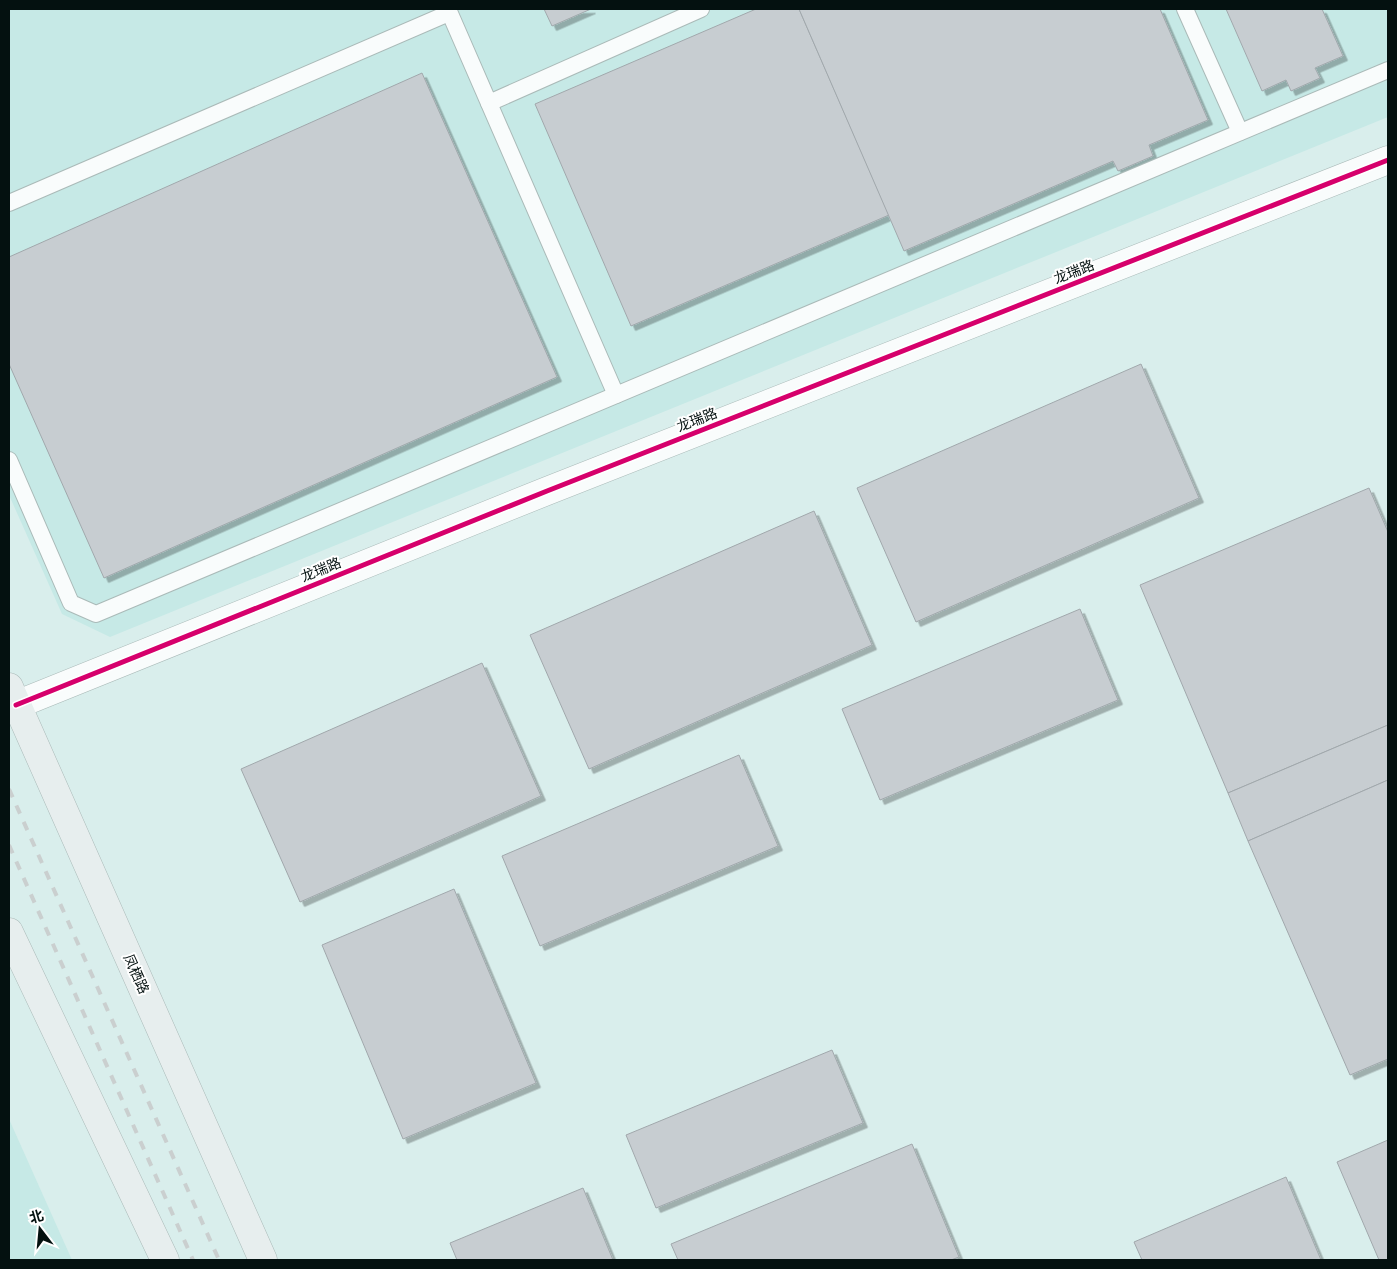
<svg xmlns="http://www.w3.org/2000/svg" width="1397" height="1269" font-family="'Varela Round','Noto Sans SC',sans-serif">
  <style>
    .built { fill: #c6e9e6 }
    .building { fill: #c7cdd1; stroke: #a1a8ac; filter: url(#shadow) }
    .lines { fill: none; stroke-linecap: round; stroke-linejoin: round }
    .service-casing { stroke: #aabab8; stroke-width: 18 }
    .tertiary-casing { stroke: #aabab8; stroke-width: 29 }
    .secondary-casing { stroke: #aabab8; stroke-width: 29 }
    .service { stroke: #f9fcfc; stroke-width: 16 }
    .tertiary { stroke: #f9fcfc; stroke-width: 28 }
    .secondary { stroke: #e7eeee; stroke-width: 28 }
    .rail { stroke: #cacfcf; stroke-width: 4; stroke-dasharray: 9 9; stroke-linecap: butt }
    .cycleway-casing { stroke: #fff; stroke-width: 8 }
    .cycleway { stroke: #d6006c; stroke-width: 5 }
    .labels { text-anchor: middle; dominant-baseline: central; stroke-width: 4; stroke-linejoin: round; paint-order: stroke }
    .street-label { font-size: 14px; fill: #041110; stroke: #fff }
  </style>
  <defs>
    <filter id="shadow"><feDropShadow dx="4.5" dy="4.5" stdDeviation="0" flood-color="#0004"/></filter>
  </defs>
  <rect width="100%" height="100%" fill="#d9eeec"/>
  <g class="built">
    <path d="M9 9H1388V117L110 637 62 614 9 495Z"/>
    <path d="M9 1119 72 1260H9Z"/>
  </g>
  <g class="building">
    <path d="M544 9H591L552 26Z"/>
    <path d="M756 9H799L889 215 631 326 535 104Z"/>
    <path d="M799 9H1160L1208 120 1149 145 1153 156 1118 171 1113 161 904 251Z"/>
    <path d="M1226 9H1322L1343 56 1315 68 1320 78 1291 91 1286 80 1262 91Z"/>
    <path d="M422 73 557 377 104 578 9 364V257Z"/>
    <path d="M1141 364 1199 498 916 622 857 488Z"/>
    <path d="M1369 488 1388 532V725L1228 793 1140 585Z"/>
    <path d="M814 511 872 645 589 769 530 635Z"/>
    <path d="M1080 609 1118 700 880 800 842 709Z"/>
    <path d="M482 663 541 796 300 902 241 769Z"/>
    <path d="M1388 725V780L1248 841 1228 793Z"/>
    <path d="M739 755 778 846 540 946 502 856Z"/>
    <path d="M1388 780V1059L1350 1075 1248 841Z"/>
    <path d="M454 889 536 1083 403 1139 322 945Z"/>
    <path d="M832 1050 863 1123 656 1208 626 1135Z"/>
    <path d="M1388 1140V1260H1379L1337 1162Z"/>
    <path d="M912 1144 959 1257 951 1260H678L671 1244Z"/>
    <path d="M1286 1177 1321 1260H1142L1134 1242Z"/>
    <path d="M583 1188 613 1260H457L450 1243Z"/>
  </g>
  <g class="lines">
    <defs>
      <g id="service">
        <path d="M448 9 616 395"/>
        <path d="M1185 9 1240 132"/>
        <path d="M489 103 701 9"/>
        <path d="M9 203 449 13"/>
        <path d="M9 460 71 603 96 614 1388 70"/>
      </g>
      <path id="tertiary" d="M16 705 547 491 1388 160"/>
      <g id="secondary">
        <path d="M9 687 263 1260"/>
        <path d="M9 932 165 1260"/>
      </g>
    </defs>
    <use href="#service" class="service-casing"/>
    <use href="#tertiary" class="tertiary-casing"/>
    <use href="#secondary" class="secondary-casing"/>
    <use href="#service" class="service"/>
    <use href="#tertiary" class="tertiary"/>
    <use href="#secondary" class="secondary"/>
    <g class="rail">
      <path d="M9 789 219 1260"/>
      <path d="M9 845 193 1260"/>
    </g>
    <defs>
      <path id="cycleway" d="M16 705 547 491 1388 160"/>
    </defs>
    <use href="#cycleway" class="cycleway-casing"/>
    <use href="#cycleway" class="cycleway"/>
  </g>
  <g class="labels">
    <g class="street-label">
      <text transform="translate(1074 272) rotate(-21)">龙瑞路</text>
      <text transform="translate(697 420) rotate(-21)">龙瑞路</text>
      <text transform="translate(321 570) rotate(-22)">龙瑞路</text>
      <text transform="translate(136 974) rotate(66)">凤栖路</text>
    </g>
  </g>
  <rect width="1397" height="1269" fill="none" stroke="#041110" stroke-width="20"/>
  <g transform="translate(40 1229) rotate(344)" stroke="#ffffff" stroke-width="4" paint-order="stroke">
  <path d="M0-4L9 19L0 12L-9 19Z" fill="#041110"/>
  <text y="-8" font-size="14" font-weight="bold" text-anchor="middle" fill="#041110">北</text>
  </g>
</svg>
